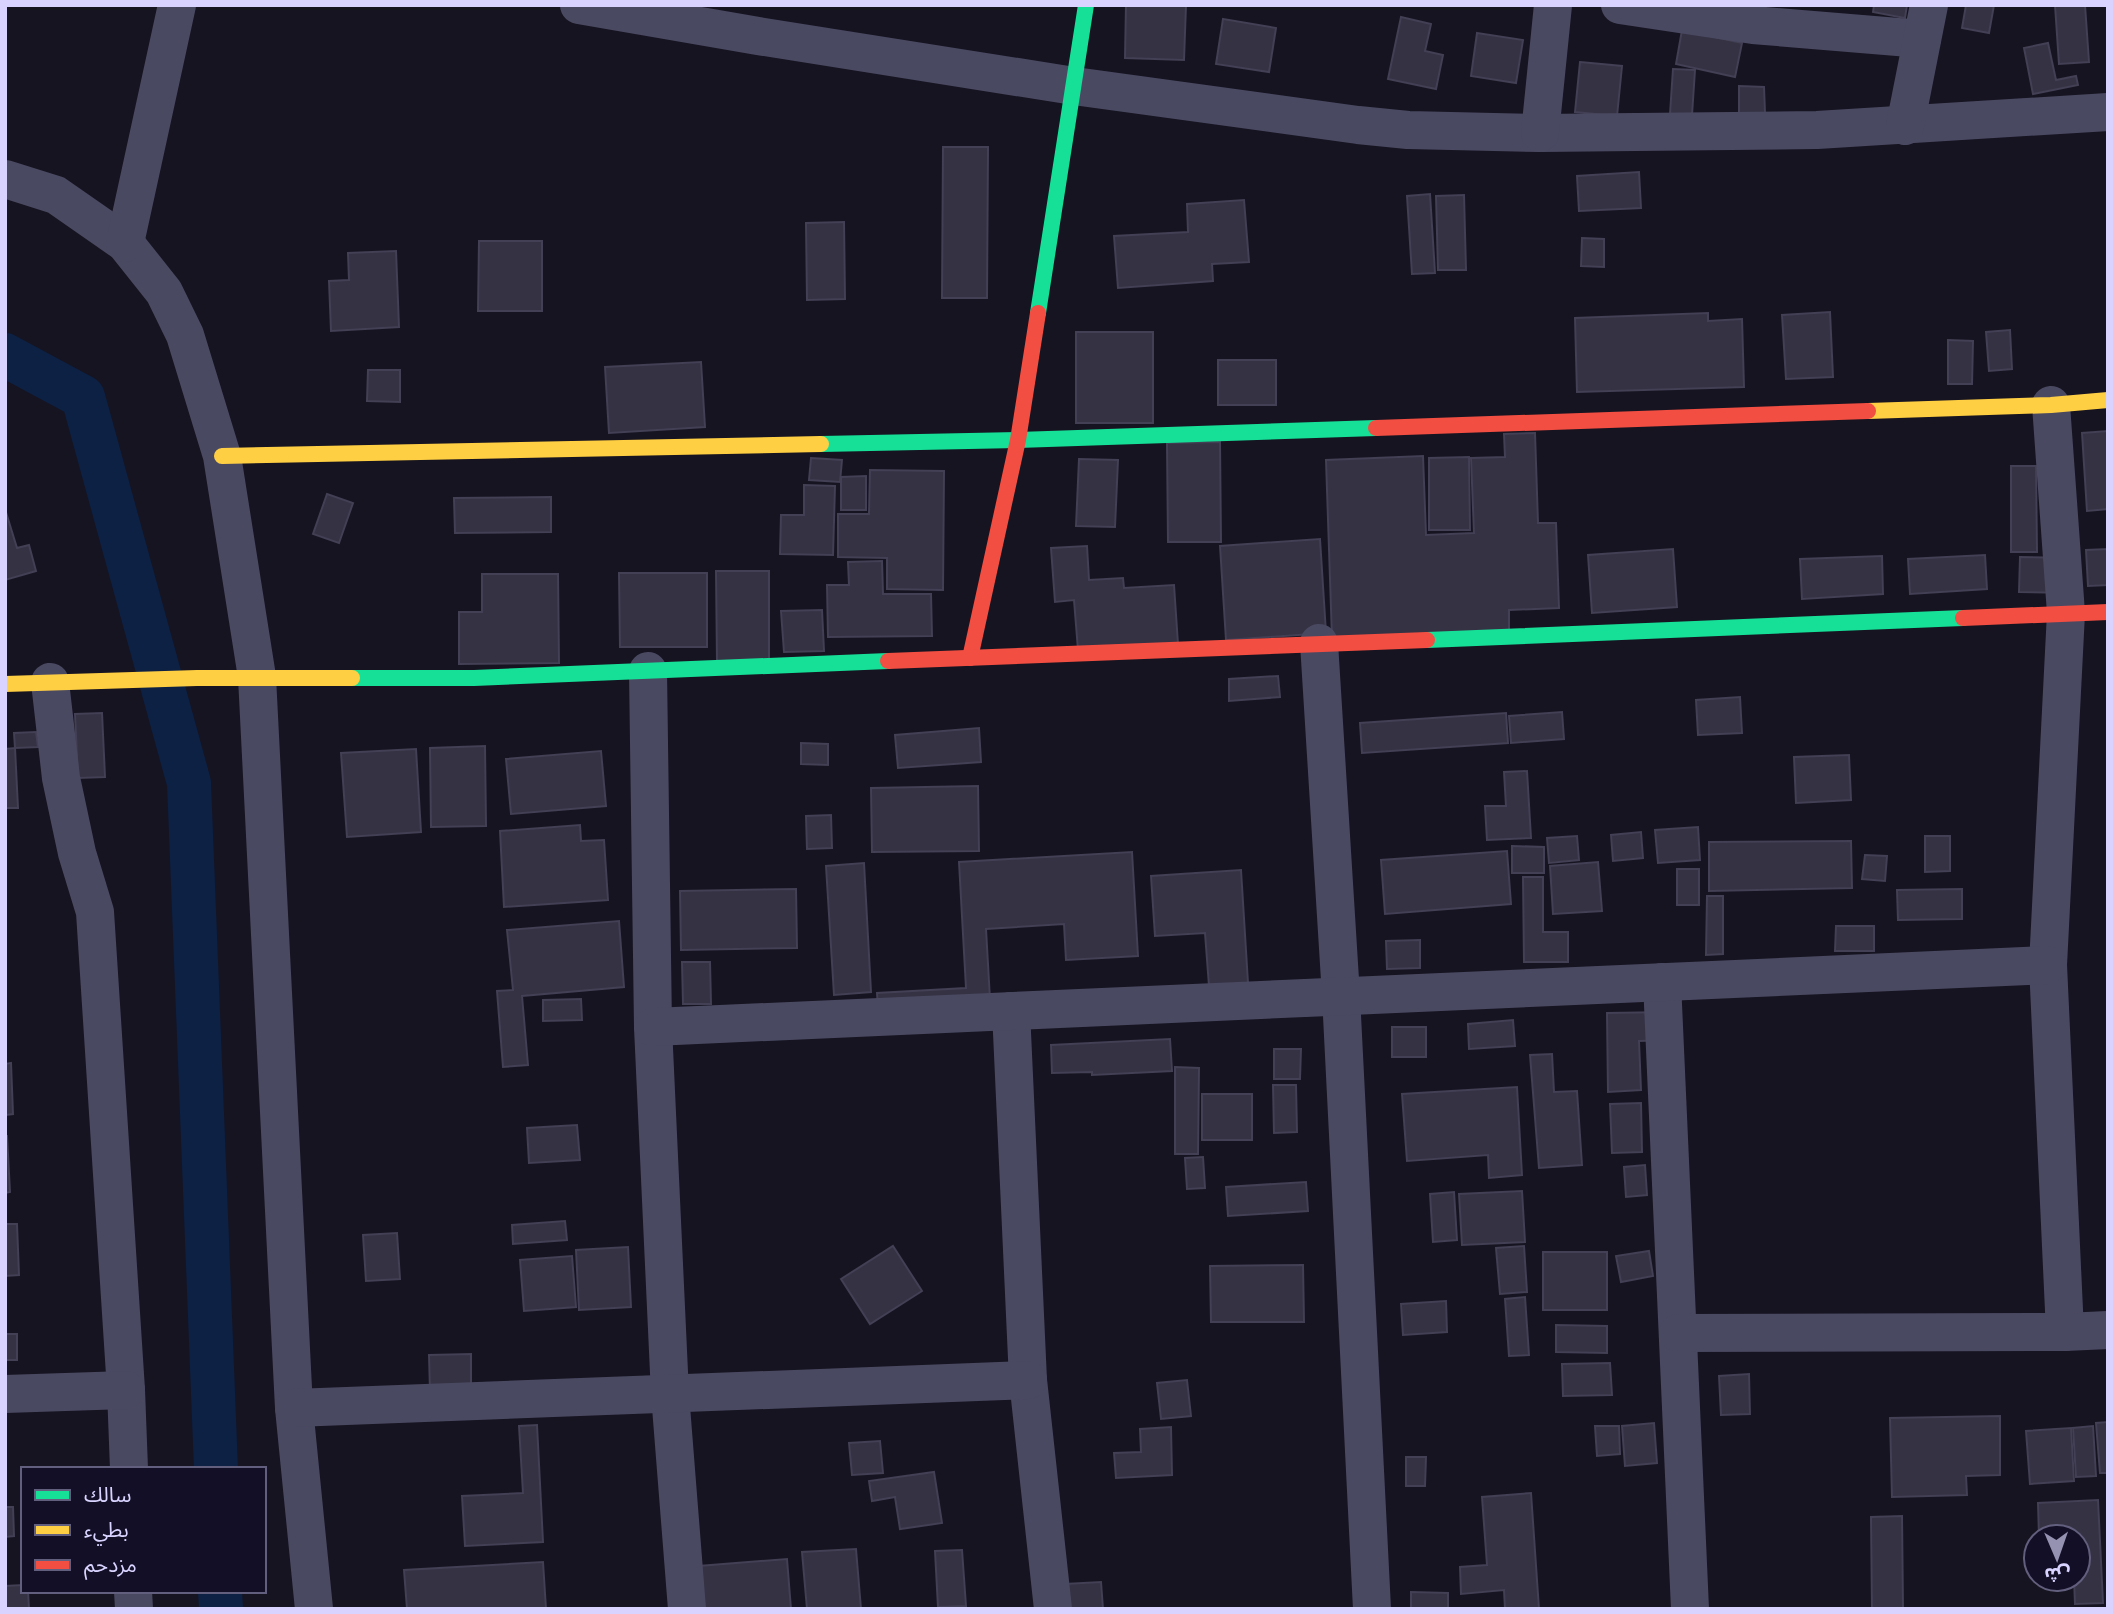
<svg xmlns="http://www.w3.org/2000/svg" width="2113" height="1614" font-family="Inter,'Noto Sans Arabic',sans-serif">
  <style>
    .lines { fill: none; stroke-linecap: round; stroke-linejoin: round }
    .canal { stroke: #0d2144; stroke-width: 44 }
    .building { fill: #343243; stroke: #433f54; stroke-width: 2 }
    .street { stroke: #4a4962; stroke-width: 38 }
    .fast { stroke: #16e098; stroke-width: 16 }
    .slow { stroke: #ffcf43; stroke-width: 16 }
    .jam { stroke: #f24e42; stroke-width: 16 }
  </style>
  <rect width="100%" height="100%" fill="#161421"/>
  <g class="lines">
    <g class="canal">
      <path d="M5 355 83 397 189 783 216 1469"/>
      <path d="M220 1591 221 1609"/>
    </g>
  </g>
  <g class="building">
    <path d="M1126 5H1186L1184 60 1125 58Z"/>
    <path d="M1874 5H1907L1905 18 1873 12Z"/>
    <path d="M1966 5H1994L1989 33 1962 28Z"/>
    <path d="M2055 5H2085L2089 62 2059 64Z"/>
    <path d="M1401 17 1431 24 1425 51 1443 55 1436 89 1388 79Z"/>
    <path d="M1223 19 1276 28 1269 72 1216 64Z"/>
    <path d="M1682 30 1742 43 1735 77 1676 64Z"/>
    <path d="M1477 33 1523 40 1516 83 1471 76Z"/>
    <path d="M2048 43 2056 80 2076 76 2078 85 2033 94 2024 48Z"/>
    <path d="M1580 62 1622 66 1617 116 1575 112Z"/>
    <path d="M1673 69 1695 70 1692 115 1670 114Z"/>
    <path d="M1739 86 1764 87 1765 113H1739Z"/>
    <path d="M943 147H988L987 298H942Z"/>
    <path d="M1639 172 1641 208 1579 211 1577 176Z"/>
    <path d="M1430 194 1435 273 1412 274 1407 196Z"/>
    <path d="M1464 195 1466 270H1438L1436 196Z"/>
    <path d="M1244 200 1249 262 1212 264 1213 281 1118 288 1114 236 1188 232 1187 204Z"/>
    <path d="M844 222 845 299 807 300 806 223Z"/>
    <path d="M1582 238 1604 239V267L1581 266Z"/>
    <path d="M479 241H542V311H478Z"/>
    <path d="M396 251 399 327 331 331 329 281 349 280 348 253Z"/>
    <path d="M1830 312 1833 377 1786 379 1782 315Z"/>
    <path d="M1708 313V321L1742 319 1744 387 1577 392 1575 318Z"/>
    <path d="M2010 330 2012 369 1989 371 1986 332Z"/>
    <rect x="1076" y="332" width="77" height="91"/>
    <path d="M1948 340 1973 341 1972 384H1948Z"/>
    <rect x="1218" y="360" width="58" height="45"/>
    <path d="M701 362 705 427 609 433 605 367Z"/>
    <path d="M368 370H400V402L367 401Z"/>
    <path d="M2108 431V509L2087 511 2082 433Z"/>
    <path d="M1535 433 1538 523H1556L1559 608 1509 610V631L1332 638 1326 460 1423 456 1426 535 1474 533 1471 458 1505 457 1504 434Z"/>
    <path d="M1220 442 1221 542H1168L1167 443Z"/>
    <path d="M1469 457 1470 530H1429V458Z"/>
    <path d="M811 458 842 460 840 482 809 480Z"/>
    <path d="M1079 459 1118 460 1115 527 1076 526Z"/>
    <path d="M2011 466H2036L2037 552H2011Z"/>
    <path d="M870 470 944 471 943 590 887 589V558L838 557V514H869Z"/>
    <path d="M866 476V510H841V477Z"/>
    <path d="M804 485 835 486 833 555 780 554 781 515H804Z"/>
    <path d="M327 494 353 503 339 543 313 534Z"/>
    <path d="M551 497V532L455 533 454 498Z"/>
    <path d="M5 509 17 548 29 545 36 571 5 580Z"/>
    <path d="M1320 539 1326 633 1226 640 1220 546Z"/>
    <path d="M1087 546 1089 580 1123 578 1124 588 1174 585 1178 644 1078 650 1074 600 1055 602 1051 548Z"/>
    <path d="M1673 549 1677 607 1592 613 1588 555Z"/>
    <path d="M2108 549V585L2088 586 2086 550Z"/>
    <path d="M1985 555 1987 589 1910 594 1908 559Z"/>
    <path d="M1882 556 1883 594 1802 599 1800 559Z"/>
    <path d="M2020 557 2072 558 2071 593 2019 592Z"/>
    <path d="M882 561 883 594H931L932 636 828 637 827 585H849L848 562Z"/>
    <path d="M716 571H769V661L717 662Z"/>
    <path d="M619 573H707V647H620Z"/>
    <path d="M482 574H558L559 663 459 664V612H482Z"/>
    <path d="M822 610 824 651 784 652 781 611Z"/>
    <path d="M1278 676 1280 697 1229 701V679Z"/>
    <path d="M1740 697 1742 733 1698 735 1696 700Z"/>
    <path d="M1562 712 1564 739 1511 743 1509 716Z"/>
    <path d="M102 713 105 777 78 778 75 714Z"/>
    <path d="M1506 713 1508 743 1362 753 1360 723Z"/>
    <path d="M979 728 981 762 898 768 895 735Z"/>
    <path d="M36 732 38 747 15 748 14 733Z"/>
    <path d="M801 743 828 744V765L801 764Z"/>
    <path d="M485 746 486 826 431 827 430 748Z"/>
    <path d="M15 748 18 808H5V749Z"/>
    <path d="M416 749 421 832 347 837 341 753Z"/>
    <path d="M601 751 606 806 511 814 506 759Z"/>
    <path d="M1849 755 1851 800 1796 803 1794 757Z"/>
    <path d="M1527 771 1531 838 1487 840 1485 806H1506L1504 772Z"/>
    <path d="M978 786 979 851 872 852 871 788Z"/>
    <path d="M831 815 832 848 807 849 806 816Z"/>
    <path d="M580 825 581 841 604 840 608 900 504 907 500 831Z"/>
    <path d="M1698 827 1700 860 1658 863 1655 830Z"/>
    <path d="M1641 832 1643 858 1613 861 1611 835Z"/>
    <path d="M1577 836 1579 860 1549 863 1547 838Z"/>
    <path d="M1925 836H1950V871L1925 872Z"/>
    <path d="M1851 841 1852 888 1709 891V842Z"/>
    <path d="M1512 846 1544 847V873H1512Z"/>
    <path d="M1507 851 1511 904 1385 914 1381 860Z"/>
    <path d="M1132 852 1138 956 1066 960 1064 924 986 929 991 1017 879 1024 877 993 966 988 959 862Z"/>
    <path d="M1865 855 1887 856 1885 881 1862 879Z"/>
    <path d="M1598 862 1602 911 1553 914 1550 866Z"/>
    <path d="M864 863 871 992 834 995 826 866Z"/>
    <rect x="1677" y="869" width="22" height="36"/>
    <path d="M1241 870 1248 983 1209 986 1205 933 1155 936 1151 876Z"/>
    <path d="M1523 877H1543V932H1568V962H1524Z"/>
    <path d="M796 889 797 948 681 950 680 891Z"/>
    <path d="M1962 889V919L1898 920 1897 890Z"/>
    <path d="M1707 896H1723V954L1706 955Z"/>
    <path d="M619 921 624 987 522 996 528 1065 503 1067 497 991 513 990 507 930Z"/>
    <path d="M1836 926H1874V951H1835Z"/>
    <path d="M1420 940V968L1387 969 1386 941Z"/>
    <path d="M682 962H710L711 1004H683Z"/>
    <path d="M581 999 582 1020 543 1021V1000Z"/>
    <path d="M1669 1012 1670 1040 1639 1041 1641 1090 1608 1092 1607 1013Z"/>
    <path d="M1513 1020 1515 1046 1469 1049 1468 1024Z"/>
    <rect x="1392" y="1027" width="34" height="30"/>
    <path d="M1170 1039 1172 1071 1092 1075V1072L1052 1073 1051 1045Z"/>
    <path d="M1274 1049H1301L1300 1079H1274Z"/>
    <path d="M1552 1054 1554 1092 1577 1091 1582 1165 1539 1168 1530 1055Z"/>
    <path d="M11 1063 13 1114 5 1115V1064Z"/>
    <path d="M1175 1067 1199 1068 1198 1154H1175Z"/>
    <path d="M1273 1085H1296L1297 1132 1274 1133Z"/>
    <path d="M1517 1087 1522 1175 1489 1178 1488 1155 1407 1161 1402 1094Z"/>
    <rect x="1202" y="1094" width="50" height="46"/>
    <path d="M1641 1103 1642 1152 1612 1153 1610 1104Z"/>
    <path d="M577 1125 580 1160 529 1163 527 1128Z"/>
    <path d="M5 1136H7L10 1192 5 1193Z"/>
    <path d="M1203 1157 1205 1188 1187 1189 1185 1158Z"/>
    <path d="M1645 1165 1647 1195 1626 1197 1624 1167Z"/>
    <path d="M1306 1182 1308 1211 1228 1216 1226 1187Z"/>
    <path d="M1522 1191 1525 1242 1462 1245 1459 1194Z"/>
    <path d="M1454 1192 1457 1240 1433 1242 1430 1194Z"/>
    <path d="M565 1221 567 1240 513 1244 512 1225Z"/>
    <path d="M5 1224H17L19 1275 5 1276Z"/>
    <path d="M397 1233 400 1279 366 1281 363 1235Z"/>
    <path d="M893 1246 922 1291 870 1324 841 1279Z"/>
    <path d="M1524 1246 1527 1292 1500 1294 1496 1248Z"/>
    <path d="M628 1247 631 1307 579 1310 576 1250Z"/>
    <path d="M1649 1251 1653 1276 1621 1282 1616 1256Z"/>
    <rect x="1543" y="1252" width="64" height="58"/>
    <path d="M572 1256 576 1307 524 1311 520 1260Z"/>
    <path d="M1303 1265 1304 1322H1211L1210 1266Z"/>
    <path d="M1525 1297 1529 1355 1509 1356 1505 1299Z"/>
    <path d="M1446 1301 1447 1332 1403 1335 1401 1304Z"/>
    <path d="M1556 1325 1607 1326V1353L1556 1352Z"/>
    <rect x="5" y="1334" width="12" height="26"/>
    <path d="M471 1354V1391H430L429 1355Z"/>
    <path d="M1610 1363 1612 1395 1563 1396 1562 1364Z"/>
    <path d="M1749 1374 1750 1414 1721 1415 1719 1376Z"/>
    <path d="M1187 1380 1191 1416 1161 1419 1157 1383Z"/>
    <path d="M2000 1416V1475L1966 1476 1967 1495 1892 1497 1890 1418Z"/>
    <path d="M2108 1422V1473H2100L2096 1423Z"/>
    <path d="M1654 1423 1657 1463 1625 1466 1622 1426Z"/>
    <path d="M537 1425 543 1542 465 1546 462 1496 523 1493 519 1426Z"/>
    <path d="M1595 1426H1619L1620 1454 1597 1456Z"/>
    <path d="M2093 1426 2096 1476 2076 1477 2073 1428Z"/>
    <path d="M1171 1427 1172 1475 1116 1478 1114 1453 1141 1452 1140 1429Z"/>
    <path d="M2071 1428 2074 1481 2030 1484 2026 1431Z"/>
    <path d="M880 1441 883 1473 852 1475 849 1443Z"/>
    <path d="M1406 1457H1426L1425 1486H1406Z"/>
    <path d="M934 1472 942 1523 900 1529 895 1497 872 1501 869 1481Z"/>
    <path d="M1531 1493 1539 1609H1505L1504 1590 1461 1594 1460 1567 1487 1565 1482 1497Z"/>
    <path d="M2098 1500 2103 1603 2075 1604 2074 1579H2078V1537H2039L2038 1503Z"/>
    <path d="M5 1507H13L14 1536 5 1537Z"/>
    <path d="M1902 1516 1903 1609H1872L1871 1517Z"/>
    <path d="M856 1549 861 1609H807L802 1552Z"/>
    <path d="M962 1550 966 1606 938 1607 935 1551Z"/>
    <path d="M787 1559 791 1609H702L699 1566Z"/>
    <path d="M543 1562 546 1609H407L404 1570Z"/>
    <path d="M1101 1582 1103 1609H1067L1065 1584Z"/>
    <path d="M23 1585V1591H28L29 1609H5V1586Z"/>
    <path d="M1411 1592 1448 1593V1609H1411Z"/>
  </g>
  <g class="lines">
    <g class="street">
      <path d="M579 5 758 36 1074 86 1358 125 1408 130 1540 133 1817 130 2108 112"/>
      <path d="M1620 5 1753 25 1922 39"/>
      <path d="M1905 126 1929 5"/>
      <path d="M1540 133 1553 5"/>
      <path d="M5 179 56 195 125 243 164 292 185 335 222 456 257 677 294 1408 314 1609"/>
      <path d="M125 243 177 5"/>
      <path d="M2051 405 2066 613 2048 965 2065 1332"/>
      <path d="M1319 643 1341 996 1372 1609"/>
      <path d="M648 671 653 1027 670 1394 687 1609"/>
      <path d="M50 682 61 778 77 853 95 912 126 1390 129 1469"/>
      <path d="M1662 982 1690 1609"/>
      <path d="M1011 1011 1028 1380 1053 1609"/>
      <path d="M653 1027 2048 965"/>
      <path d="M1678 1333 2065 1332 2108 1330"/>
      <path d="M5 1394 126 1390"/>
      <path d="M294 1408 1028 1380"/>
      <path d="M133 1591 134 1609"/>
    </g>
    <g class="fast">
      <path d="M1038 313 1086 5"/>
      <path d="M821 444 1018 440 1376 428"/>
      <path d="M1427 640 1963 618"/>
      <path d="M352 678H474L888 661"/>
    </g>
    <g class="slow">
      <path d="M1868 411 2051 405 2108 400"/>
      <path d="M222 456 821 444"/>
      <path d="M5 684 197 678H352"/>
    </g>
    <g class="jam">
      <path d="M1376 428 1868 411"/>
      <path d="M1963 618 2108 612"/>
      <path d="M970 658 1018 440 1038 313"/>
      <path d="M888 661 1427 640"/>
    </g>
  </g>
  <rect width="2113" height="1614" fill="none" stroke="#d9d4ff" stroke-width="14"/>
  <rect x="21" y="1467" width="245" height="126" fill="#130f26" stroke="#625e7d" stroke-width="2"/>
  <rect x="35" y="1490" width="35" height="10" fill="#16e098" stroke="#625e7d" stroke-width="2"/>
  <text x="84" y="1502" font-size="21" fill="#d9d4ff">سالك</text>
  <rect x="35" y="1525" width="35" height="10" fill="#ffcf43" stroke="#625e7d" stroke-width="2"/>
  <text x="84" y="1537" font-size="21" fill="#d9d4ff">بطيء</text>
  <rect x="35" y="1560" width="35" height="10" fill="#f24e42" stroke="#625e7d" stroke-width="2"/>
  <text x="84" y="1572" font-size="21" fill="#d9d4ff">مزدحم</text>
  <g transform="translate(2057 1558) rotate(178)"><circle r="33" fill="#130f26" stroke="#625e7d" stroke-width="2"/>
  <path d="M0-5L12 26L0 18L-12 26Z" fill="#9591b1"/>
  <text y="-10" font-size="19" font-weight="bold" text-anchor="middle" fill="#d9d4ff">ش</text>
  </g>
</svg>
